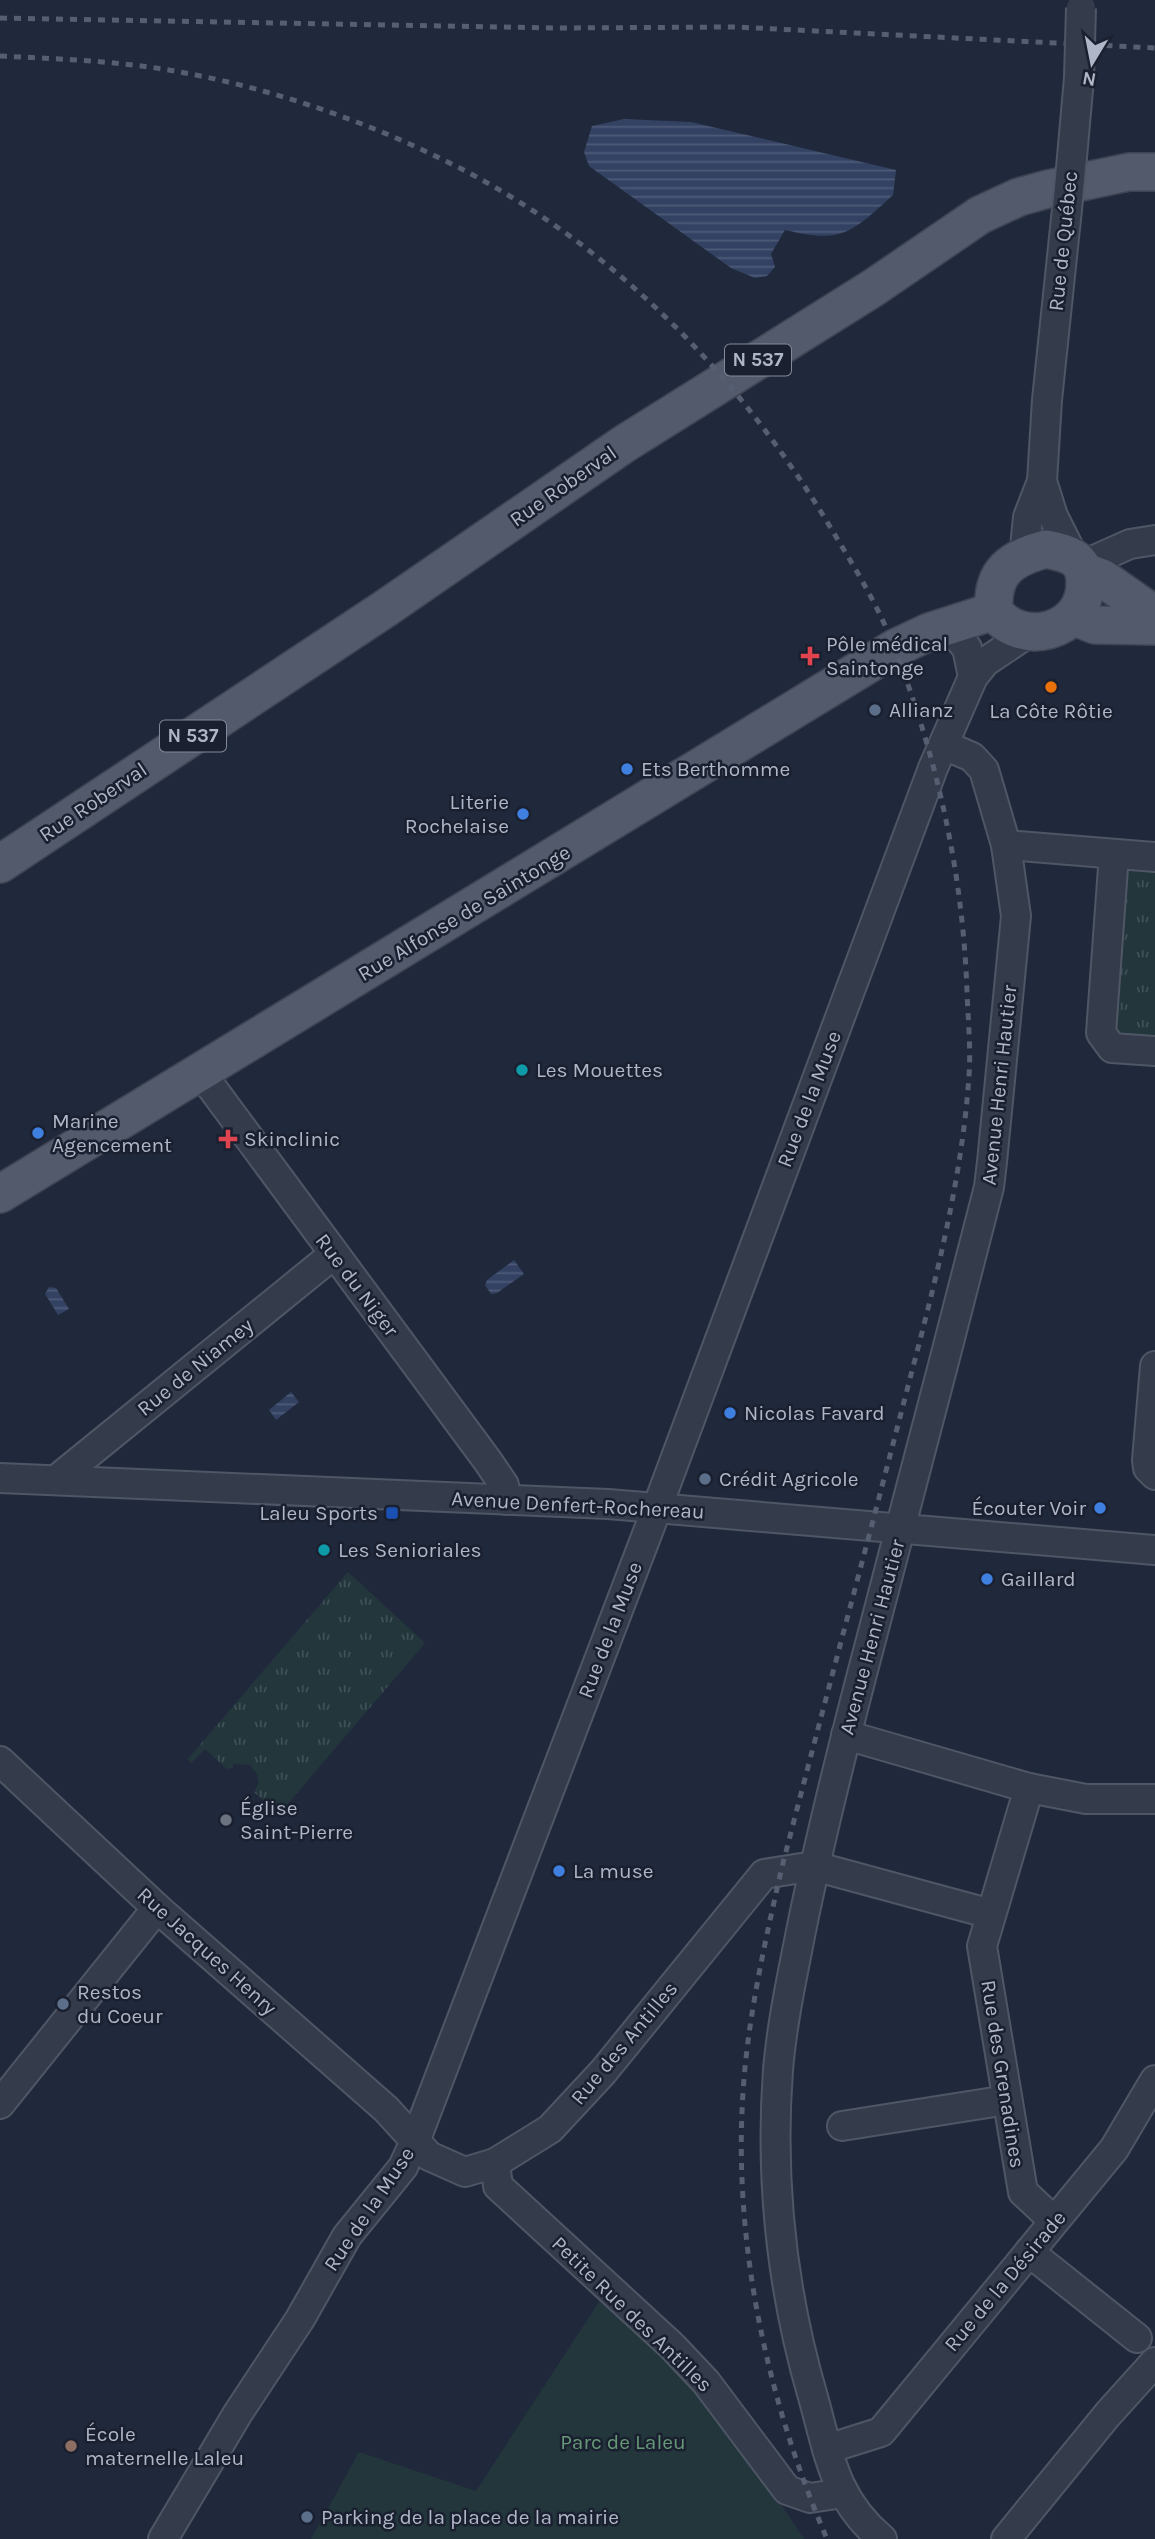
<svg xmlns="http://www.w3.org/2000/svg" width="1155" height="2539" font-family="Karla,sans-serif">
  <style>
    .grass { fill: url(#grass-tufts) }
    .green { fill: #22363c }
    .water { fill: url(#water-rules) }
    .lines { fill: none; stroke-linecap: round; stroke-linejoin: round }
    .minor-casing { stroke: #4f5665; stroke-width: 32 }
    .major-casing { stroke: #3e4454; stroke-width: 40 }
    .minor { stroke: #343b4b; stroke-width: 28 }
    .major { stroke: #525a6b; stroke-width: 37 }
    .rail { stroke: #565e72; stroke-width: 5; stroke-dasharray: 7 7; stroke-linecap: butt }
    .minor-bridge-casing { stroke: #4f5665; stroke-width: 32; stroke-linecap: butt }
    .minor-bridge { stroke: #343b4b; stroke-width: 28 }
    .health-dot { fill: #e0444e; stroke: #1a202f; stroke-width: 2.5 }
    .food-dot { fill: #e8710a; stroke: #1a202f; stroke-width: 2.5 }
    .service-dot { fill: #5c6f8a; stroke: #1a202f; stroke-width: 2.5 }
    .shop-dot { fill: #3f7fe0; stroke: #1a202f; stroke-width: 2.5 }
    .culture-dot { fill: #0f9aa8; stroke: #1a202f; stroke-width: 2.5 }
    .transit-dot { fill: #1a4fb4; stroke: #1a202f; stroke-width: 2.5 }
    .worship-dot { fill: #6b7280; stroke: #1a202f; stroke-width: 2.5 }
    .education-dot { fill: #8d6e63; stroke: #1a202f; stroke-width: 2.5 }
    .labels { text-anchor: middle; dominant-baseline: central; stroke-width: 5; stroke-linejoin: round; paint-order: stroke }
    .shield { fill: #1a202f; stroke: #828999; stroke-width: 2 }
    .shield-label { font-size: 19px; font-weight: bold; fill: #afb6c7 }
    .street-label { font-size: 21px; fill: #afb6c7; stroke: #1a202f }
    .poi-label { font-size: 21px; fill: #afb6c7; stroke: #1a202f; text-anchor: start }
    .park-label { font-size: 21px; fill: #659977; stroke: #1a202f }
  </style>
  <defs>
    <pattern id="grass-tufts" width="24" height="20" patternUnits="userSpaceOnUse" patternTransform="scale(1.75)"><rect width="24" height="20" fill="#22363c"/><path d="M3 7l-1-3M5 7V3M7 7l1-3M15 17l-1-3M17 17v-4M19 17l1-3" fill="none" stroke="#405157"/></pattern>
    <pattern id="water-rules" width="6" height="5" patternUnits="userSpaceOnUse" patternTransform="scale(1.75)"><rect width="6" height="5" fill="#334263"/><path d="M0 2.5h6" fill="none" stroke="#4e5b78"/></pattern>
  </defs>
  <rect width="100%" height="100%" fill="#20293b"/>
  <g class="grass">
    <path d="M1126 865 1155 868V1042L1112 1037Z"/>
    <path d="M348 1572 425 1643 279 1814 254 1792 259 1783 257 1774 250 1765 233 1764V1768L227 1769 205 1749 191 1763 188 1759Z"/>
  </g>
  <path class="green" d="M606 2291 699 2380 804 2539H311L359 2452 476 2491Z"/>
  <g class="water">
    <path d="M624 119 691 122 896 170 893 195C851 233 842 244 785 230L771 254 775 267 767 276 755 278 731 268 589 166 584 152 592 126Z"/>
    <path d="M514 1260 524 1274 497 1293 491 1294 485 1285 487 1280Z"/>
    <path d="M49 1287 56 1288 69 1309 58 1315 45 1294Z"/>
    <path d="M291 1392 299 1402 276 1420 269 1410Z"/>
  </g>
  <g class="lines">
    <defs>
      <g id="minor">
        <path d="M1072 157 1079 78"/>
        <path d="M1042 481 1053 516 1073 556"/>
        <path d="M1024 557 1028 517 1042 481 1047 400 1067 209"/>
        <path d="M1083 565 1130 544 1155 540"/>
        <path d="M949 628 967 648 973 677"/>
        <path d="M1006 845 1155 857"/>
        <path d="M1114 854 1101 1033 1112 1048 1155 1051"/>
        <path d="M201 1073 487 1460 504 1485 506 1500"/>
        <path d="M1155 1366 1147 1460 1148 1468 1155 1475"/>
        <path d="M0 1478 608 1504 1155 1550"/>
        <path d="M56 1480 334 1254"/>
        <path d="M846 1735 1029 1788 1086 1799H1155"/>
        <path d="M0 1761 157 1908 386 2109 429 2156 465 2172 495 2163 550 2129 603 2072 764 1874 814 1866 991 1914"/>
        <path d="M1029 1788 982 1946 1023 2192 1054 2221"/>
        <path d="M0 2104 157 1908"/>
        <path d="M842 2126 1007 2100"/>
        <path d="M495 2163 498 2186 672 2346 706 2382 787 2490 810 2498 843 2493"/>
        <path d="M1029 2252 1137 2338"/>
        <path d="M827 2449 881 2432 1114 2149 1155 2080"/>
        <path d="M163 2539 238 2413 300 2319 347 2236 403 2167 416 2139 657 1508 933 768 973 677 985 662 1031 631"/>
        <path d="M882 2539C834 2499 829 2454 813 2397 782 2291 770 2179 778 2070 782 2023 792 1977 801 1931 821 1832 846 1734 872 1636 911 1486 951 1337 989 1187L992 1162 1016 916 1006 845 984 770 972 757 944 745"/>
        <path d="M1006 2539 1108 2414 1155 2362"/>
      </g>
      <g id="major">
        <path d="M1046 549C1068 553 1086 558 1085 584 1085 632 1021 649 994 611 991 572 1011 558 1046 549Z"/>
        <path d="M1086 572 1102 578 1155 615"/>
        <path d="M1075 617 1095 625 1155 626"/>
        <path d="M0 864 386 608 624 444 873 288 980 215 1019 197 1048 189 1129 172H1155"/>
        <path d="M0 1194 895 648 929 632 994 611"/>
      </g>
    </defs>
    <use href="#minor" class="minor-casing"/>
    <use href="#major" class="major-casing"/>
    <use href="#minor" class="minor"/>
    <use href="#major" class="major"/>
    <g class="rail">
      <path d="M0 18 557 28 736 27 1155 48"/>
      <path d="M0 56C60 59 121 61 180 72 280 90 383 127 473 175 627 258 747 386 835 535 858 573 881 611 896 652 938 761 963 875 967 992 968 1019 971 1048 969 1076 961 1192 929 1305 900 1417 861 1568 820 1719 781 1871 767 1933 753 1995 746 2058 728 2221 763 2390 827 2539"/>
    </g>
    <defs>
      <g id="minor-bridge">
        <path d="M1079 78 1081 8"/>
        <path d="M1067 209 1072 157"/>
      </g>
    </defs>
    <use href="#minor-bridge" class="minor-bridge-casing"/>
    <use href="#minor-bridge" class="minor-bridge"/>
  </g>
  <g class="health-dot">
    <path d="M806.5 645.5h7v7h7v7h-7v7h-7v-7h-7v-7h7z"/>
    <path d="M224.5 1128.5h7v7h7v7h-7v7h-7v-7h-7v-7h7z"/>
  </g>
  <circle class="food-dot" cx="1051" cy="687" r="7"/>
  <g class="service-dot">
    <circle cx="875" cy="710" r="7"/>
    <circle cx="705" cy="1479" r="7"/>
    <circle cx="63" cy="2004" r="7"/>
    <circle cx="307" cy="2517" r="7"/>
  </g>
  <g class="shop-dot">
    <circle cx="627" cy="769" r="7"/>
    <circle cx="523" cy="814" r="7"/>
    <circle cx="38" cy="1133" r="7"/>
    <circle cx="730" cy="1413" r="7"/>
    <circle cx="1100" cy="1508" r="7"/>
    <circle cx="987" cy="1579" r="7"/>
    <circle cx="559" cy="1871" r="7"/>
  </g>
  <g class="culture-dot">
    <circle cx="522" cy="1070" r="7"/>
    <circle cx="324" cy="1550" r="7"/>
  </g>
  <rect class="transit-dot" x="385" y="1506" width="14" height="14" rx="3.5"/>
  <circle class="worship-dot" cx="226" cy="1820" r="7"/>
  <circle class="education-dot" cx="71" cy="2446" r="7"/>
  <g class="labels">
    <g class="shield">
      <rect x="725" y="344.5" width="66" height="31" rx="5"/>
      <rect x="160" y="720.5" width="66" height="31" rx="5"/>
    </g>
    <g class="shield-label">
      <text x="758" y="360">N 537</text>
      <text x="193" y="736">N 537</text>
    </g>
    <g class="street-label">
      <text transform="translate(1063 241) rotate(-84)">Rue de Québec</text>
      <text transform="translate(563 486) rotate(-35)">Rue Roberval</text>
      <text transform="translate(93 802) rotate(-34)">Rue Roberval</text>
      <text transform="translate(464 913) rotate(-31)">Rue Alfonse de Saintonge</text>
      <text transform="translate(999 1085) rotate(-84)">Avenue Henri Hautier</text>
      <text transform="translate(809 1099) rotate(-69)">Rue de la Muse</text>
      <text transform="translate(357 1285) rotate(53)">Rue du Niger</text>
      <text transform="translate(195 1367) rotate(-39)">Rue de Niamey</text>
      <text transform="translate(578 1505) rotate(3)">Avenue Denfert-Rochereau</text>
      <text transform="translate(610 1630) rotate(-69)">Rue de la Muse</text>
      <text transform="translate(872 1637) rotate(-75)">Avenue Henri Hautier</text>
      <text transform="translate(207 1951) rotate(42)">Rue Jacques Henry</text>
      <text transform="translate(624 2043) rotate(-50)">Rue des Antilles</text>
      <text transform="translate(1003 2074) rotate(81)">Rue des Grenadines</text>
      <text transform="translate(369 2209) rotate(-56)">Rue de la Muse</text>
      <text transform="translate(1005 2281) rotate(-50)">Rue de la Désirade</text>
      <text transform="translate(632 2314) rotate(44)">Petite Rue des Antilles</text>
    </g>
    <g class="poi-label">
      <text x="826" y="644">Pôle médical<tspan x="826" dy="24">Saintonge</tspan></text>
      <text x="889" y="710">Allianz</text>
      <text x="1051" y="711" text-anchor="middle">La Côte Rôtie</text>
      <text x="641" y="769">Ets Berthomme</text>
      <text x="509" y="802" text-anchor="end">Literie<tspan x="509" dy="24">Rochelaise</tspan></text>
      <text x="536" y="1070">Les Mouettes</text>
      <text x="52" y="1121">Marine<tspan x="52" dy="24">Agencement</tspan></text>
      <text x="244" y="1139">Skinclinic</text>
      <text x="744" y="1413">Nicolas Favard</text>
      <text x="719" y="1479">Crédit Agricole</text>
      <text x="1086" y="1508" text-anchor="end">Écouter Voir</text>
      <text x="378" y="1513" text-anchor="end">Laleu Sports</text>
      <text x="338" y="1550">Les Senioriales</text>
      <text x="1001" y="1579">Gaillard</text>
      <text x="240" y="1808">Église<tspan x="240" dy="24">Saint-Pierre</tspan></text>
      <text x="573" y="1871">La muse</text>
      <text x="77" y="1992">Restos<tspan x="77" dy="24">du Coeur</tspan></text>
      <text x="85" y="2434">École<tspan x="85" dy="24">maternelle Laleu</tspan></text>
      <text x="321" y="2517">Parking de la place de la mairie</text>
    </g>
    <g class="park-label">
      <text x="623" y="2442">Parc de Laleu</text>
    </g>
  </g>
  <g transform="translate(1092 63) rotate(190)" stroke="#1a202f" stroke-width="5" paint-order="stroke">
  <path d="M0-5L12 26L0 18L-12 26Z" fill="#afb6c7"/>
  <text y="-10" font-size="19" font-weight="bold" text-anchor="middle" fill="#afb6c7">N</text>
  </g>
</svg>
